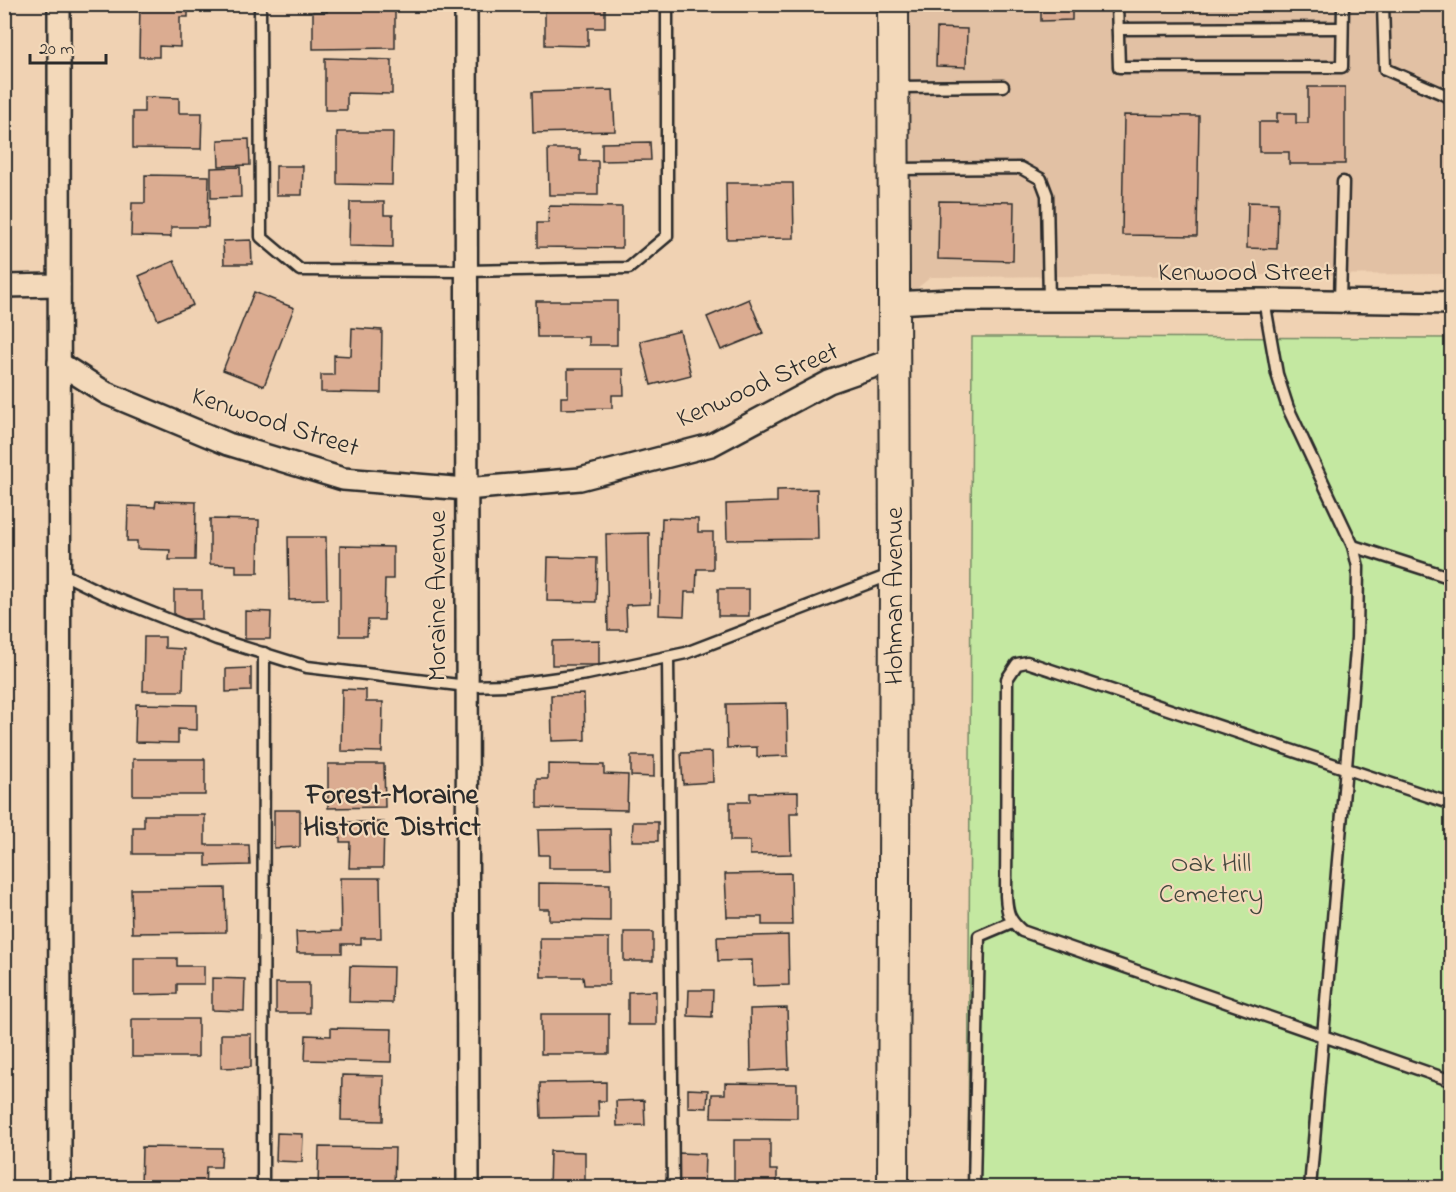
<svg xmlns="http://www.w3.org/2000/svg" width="1456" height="1192" font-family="'Indie Flower',sans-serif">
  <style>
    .built { fill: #e2c1a4 }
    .green { fill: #c4e8a1; stroke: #788a66; stroke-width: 1.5 }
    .building { fill: #dbac91; stroke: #2b2b2b; stroke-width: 1.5 }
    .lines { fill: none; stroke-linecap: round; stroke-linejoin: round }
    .service-casing { stroke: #2b2b2b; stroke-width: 15 }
    .minor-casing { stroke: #2b2b2b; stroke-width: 26 }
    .secondary-casing { stroke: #2b2b2b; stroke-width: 34 }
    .service { stroke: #f3d9ba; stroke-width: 10 }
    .minor { stroke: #f3d9ba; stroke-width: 21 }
    .secondary { stroke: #f3d9ba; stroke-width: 30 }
    .labels { text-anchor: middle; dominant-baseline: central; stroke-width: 4.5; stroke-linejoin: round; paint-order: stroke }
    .street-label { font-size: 27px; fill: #2b2b2b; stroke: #f3d9ba }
    .park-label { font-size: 27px; fill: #42473d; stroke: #f3d9ba }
    .neighbourhood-label { font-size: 28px; font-weight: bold; fill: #2b2b2b; stroke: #f3d9ba }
  </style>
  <rect width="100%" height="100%" fill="#f0d2b3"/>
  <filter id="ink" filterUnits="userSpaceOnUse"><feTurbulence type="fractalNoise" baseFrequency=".0167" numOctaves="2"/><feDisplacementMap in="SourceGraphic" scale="12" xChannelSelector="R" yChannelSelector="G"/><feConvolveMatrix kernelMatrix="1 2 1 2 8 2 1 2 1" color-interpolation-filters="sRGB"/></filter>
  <g filter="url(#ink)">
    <path class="built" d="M893 5H1451V274L931 277 896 305Z"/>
    <path class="green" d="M972 337 1451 338V1187L968 1188Z"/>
    <g class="building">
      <path d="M140 4H188V17H180V47L159 46V57H139Z"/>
      <path d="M327 4 395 5V48L313 49V12H327Z"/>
      <path d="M545 4H605V28H588V46L545 45Z"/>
      <path d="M1041 4H1072V20L1041 21Z"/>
      <path d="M937 28 967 29 966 67 936 66Z"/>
      <path d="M325 58 392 60V94L347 93V110H325Z"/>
      <path d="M1308 87H1345V164H1289V152H1259V122H1277V113H1296V123H1308Z"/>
      <path d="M613 90 615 131 533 133 532 92Z"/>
      <path d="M144 97 179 98V113H202L201 149 133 148V112H144Z"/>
      <path d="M1124 115 1199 116 1197 236 1122 235Z"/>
      <path d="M337 132H393L392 185 337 184Z"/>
      <path d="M249 139 250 165 219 166 218 140Z"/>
      <path d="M650 142 651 160 602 161V143Z"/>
      <path d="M548 149H580V161H598V195H549Z"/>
      <path d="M276 166H303L302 195H276Z"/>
      <path d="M240 167 241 197 211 198V168Z"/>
      <path d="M145 175 209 176 208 227H171V237L131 236 132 203H145Z"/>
      <path d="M726 183H793L794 238 727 239Z"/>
      <path d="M939 201 1014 202 1013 261 938 259Z"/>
      <path d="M350 202H384V215H393V247L349 246Z"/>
      <path d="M1248 202 1278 203 1277 249 1247 248Z"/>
      <path d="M549 206 622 207V248L537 247V223H548Z"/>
      <path d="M251 240 252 264H224L223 241Z"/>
      <path d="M174 261 193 305 158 320 139 276Z"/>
      <path d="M254 292 294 308 264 386 223 370Z"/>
      <path d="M749 299 763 333 721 350 707 317Z"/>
      <path d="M536 301H617V345H589V337H537Z"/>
      <path d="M352 328 382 330 381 393 321 392V375H334V355L351 356Z"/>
      <path d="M680 331 691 375 651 385 640 341Z"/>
      <path d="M568 369H623L624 395H612V408L561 409V397H568Z"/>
      <path d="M817 489 818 539 727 540 726 504 777 502V490Z"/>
      <path d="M156 501 196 502 195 560H169L170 550 137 549V541H127L128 506 155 507Z"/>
      <path d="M662 518 698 519V532H713V569H697L696 592H685L684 616 659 615Z"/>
      <path d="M210 519 259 520 258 573H236V565L210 564Z"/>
      <path d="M649 533 650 604 626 605 627 630H608L606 534Z"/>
      <path d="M288 537H326L327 599 289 600Z"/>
      <path d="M340 546 393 547V579H385L384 620H368L367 636H340Z"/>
      <path d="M548 557 597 558 596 602 547 601Z"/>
      <rect x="718" y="589" width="31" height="27"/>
      <rect x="174" y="590" width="28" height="29"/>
      <path d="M245 611 271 612 270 639H245Z"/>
      <path d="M144 637H165V648L184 649 183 691H143Z"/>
      <path d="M599 640V665H552V641Z"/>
      <path d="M251 668V691L226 692V669Z"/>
      <path d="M342 689 366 690V702H383L382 752 341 751Z"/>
      <path d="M584 694 585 740 552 741 551 695Z"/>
      <path d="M787 703 788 756 757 757V747L727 748 726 704Z"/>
      <path d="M136 704 197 705V730L178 729V743L135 742Z"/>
      <path d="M712 752 713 782 683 784 681 753Z"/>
      <path d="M631 756H654V777L631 776Z"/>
      <rect x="133" y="759" width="72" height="36"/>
      <path d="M328 764H384L385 807 328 808Z"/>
      <path d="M548 764 604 765V774L628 775 627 810 537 808V779H548Z"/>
      <path d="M798 792V813H790L791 854 750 855V841H730V802H750V793Z"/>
      <path d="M274 810H300V847L274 848Z"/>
      <path d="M144 815H205V845H249L250 865 206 866V854H133V827H144Z"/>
      <path d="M340 822H384L383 868H349L350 842H340Z"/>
      <path d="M633 822H658V841H632Z"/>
      <path d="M610 829 611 868H549V855H539L538 830Z"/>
      <path d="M791 873 792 925H762V917H727L725 874Z"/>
      <path d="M340 878H380L381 938H361V944H342V953H297L296 932 341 931Z"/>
      <path d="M539 883 610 884V921L549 920V909H539Z"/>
      <path d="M225 888 226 932 132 933 131 889Z"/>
      <rect x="624" y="932" width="29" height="29"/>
      <path d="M788 935 789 985 753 986 752 960 718 961 717 937Z"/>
      <path d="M540 938H609V985H584L583 977H541Z"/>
      <path d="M134 958H177V966H204V984H177V994L134 995Z"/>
      <path d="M350 966 393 967 392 1003 349 1002Z"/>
      <path d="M212 978 245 979 244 1011 212 1010Z"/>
      <rect x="276" y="983" width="33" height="30"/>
      <path d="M689 990H713L712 1017 688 1016Z"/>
      <path d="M656 991V1025H628V992Z"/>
      <path d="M787 1008 789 1069 751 1071 750 1009Z"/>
      <rect x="541" y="1014" width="68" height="40"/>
      <rect x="132" y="1019" width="66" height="38"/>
      <path d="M331 1028 392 1029 391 1062 305 1060 306 1035 331 1036Z"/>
      <path d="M221 1034H251V1067L221 1068Z"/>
      <path d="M342 1075 384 1076 383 1121 341 1120Z"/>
      <path d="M606 1082V1101H598L599 1117 541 1118 540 1083Z"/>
      <path d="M725 1083 797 1084V1118L711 1117 712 1094H725Z"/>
      <path d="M688 1089 708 1090 707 1108 688 1107Z"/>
      <path d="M644 1100 645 1125 617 1126 616 1101Z"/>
      <path d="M277 1133 303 1134 302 1162 276 1161Z"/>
      <path d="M734 1140H770V1170H777V1188H712V1182H734Z"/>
      <path d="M142 1147 222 1148 221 1167H206L205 1188 141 1187Z"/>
      <path d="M319 1147 395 1148 394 1188H318Z"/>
      <path d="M550 1151 585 1152V1186L549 1188Z"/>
      <path d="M679 1153 705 1154 704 1188H678Z"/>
    </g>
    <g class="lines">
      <defs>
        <g id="service">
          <path d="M260 4 261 237 300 270 466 271 629 268 667 236V4"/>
          <path d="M1117 4 1119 67H1342L1343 4"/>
          <path d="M1383 4 1385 69 1452 98"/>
          <path d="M1118 29 1342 28"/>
          <path d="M894 87 1003 86"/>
          <path d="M895 169 1021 168 1041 179 1047 195 1049 301"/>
          <path d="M1264 300 1277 374 1288 408 1353 546 1358 567 1357 638 1310 1188"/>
          <path d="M1340 302 1343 182"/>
          <path d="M1353 546 1452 578"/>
          <path d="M59 572 104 594 217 639 307 667 467 686 508 685 587 674 686 653 892 574"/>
          <path d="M668 657 673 1188"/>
          <path d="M1452 804 1027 662 1017 664 1007 679 1006 896C1007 913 1009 920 1022 931L1452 1081"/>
          <path d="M263 1188 264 653"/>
          <path d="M974 1188 979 936 1012 922"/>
        </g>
        <g id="minor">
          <path d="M59 4 60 1188"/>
          <path d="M466 4 468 1188"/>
          <path d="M4 286 59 285"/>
          <path d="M895 303 950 300H1264L1452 303"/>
          <path d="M59 363 106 393 228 444 343 479 466 489 580 479 711 445 829 382 895 359"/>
        </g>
        <path id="secondary" d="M893 4 895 572 893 1188"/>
      </defs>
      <use href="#service" class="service-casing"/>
      <use href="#minor" class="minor-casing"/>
      <use href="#secondary" class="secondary-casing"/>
      <use href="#service" class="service"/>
      <use href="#minor" class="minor"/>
      <use href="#secondary" class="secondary"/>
    </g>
  </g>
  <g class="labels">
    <g class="street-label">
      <text x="1245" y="273">Kenwood Street</text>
      <text transform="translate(758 386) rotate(-24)">Kenwood Street</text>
      <text transform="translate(275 423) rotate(18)">Kenwood Street</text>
      <text transform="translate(438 596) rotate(-90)">Moraine Avenue</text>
      <text transform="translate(895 596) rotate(-90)">Hohman Avenue</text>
    </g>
    <g class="park-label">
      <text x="1211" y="864">Oak Hill<tspan x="1211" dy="31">Cemetery</tspan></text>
    </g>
    <g class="neighbourhood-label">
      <text x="392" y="796">Forest-Moraine<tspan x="392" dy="32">Historic District</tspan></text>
    </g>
  </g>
  <rect width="1456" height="1192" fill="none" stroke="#f3d9ba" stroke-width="24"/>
  <rect x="12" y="12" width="1432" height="1168" fill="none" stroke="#2b2b2b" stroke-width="2" filter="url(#ink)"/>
  <path d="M30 54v9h76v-9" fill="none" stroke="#2b2b2b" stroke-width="3"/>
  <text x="39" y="54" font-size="18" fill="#2b2b2b" stroke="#f3d9ba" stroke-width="4.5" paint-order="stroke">20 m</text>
</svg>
